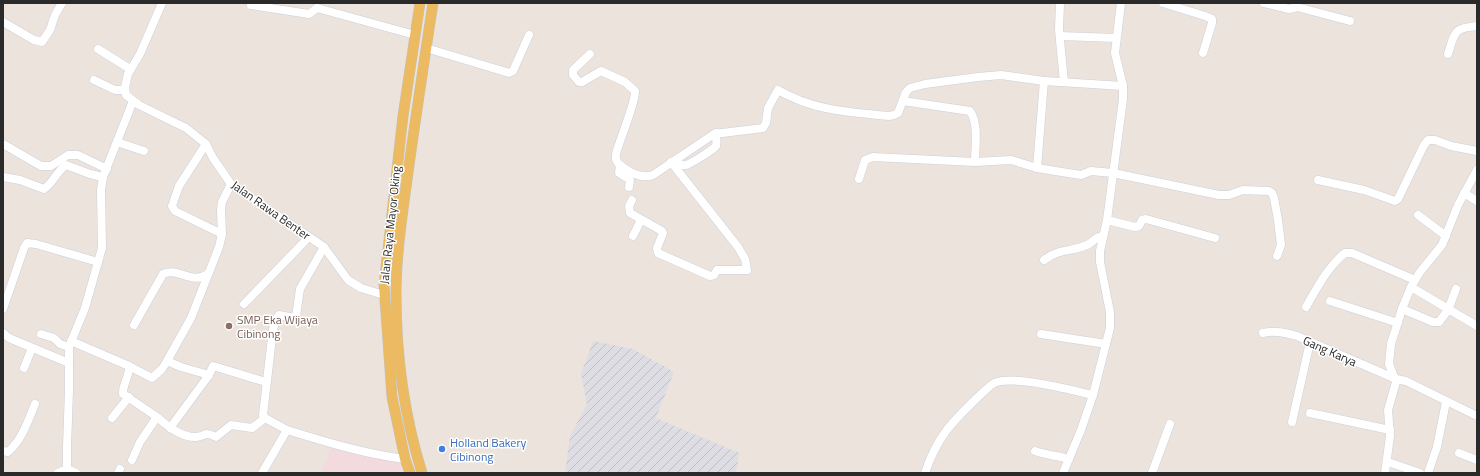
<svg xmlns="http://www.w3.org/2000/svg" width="1480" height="476" font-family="'Titillium Web',sans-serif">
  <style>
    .industrial { fill: url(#industrial-furrows) }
    .medical { fill: #f2dade }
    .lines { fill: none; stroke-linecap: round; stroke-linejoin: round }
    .minor-casing { stroke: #cbd0db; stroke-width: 9 }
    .major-casing { stroke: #c3c3c3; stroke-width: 11 }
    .minor { stroke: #fff; stroke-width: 8 }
    .major { stroke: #ecbb61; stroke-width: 10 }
    .education-dot { fill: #8d6e63; stroke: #fff; stroke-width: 1.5 }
    .shop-dot { fill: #3f7fe0; stroke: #fff; stroke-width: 1.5 }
    .labels { text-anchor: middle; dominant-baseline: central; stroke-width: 3; stroke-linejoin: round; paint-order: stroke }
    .street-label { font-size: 12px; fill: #2a2a2a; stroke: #fff }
    .education-label { font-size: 12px; fill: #785e54; stroke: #fff; text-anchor: start }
    .shop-label { font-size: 12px; fill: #366cbe; stroke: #fff; text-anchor: start }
  </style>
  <defs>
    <pattern id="industrial-furrows" width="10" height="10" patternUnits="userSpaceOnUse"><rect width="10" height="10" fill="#dedde4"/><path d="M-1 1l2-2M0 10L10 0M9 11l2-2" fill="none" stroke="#bfbec4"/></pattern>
  </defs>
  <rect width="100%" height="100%" fill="#ece3dc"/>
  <path class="industrial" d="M593 341 633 349 674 372 656 418 739 453 736 473H565L570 436 587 404 581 374Z"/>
  <path class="medical" d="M332 447 399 460 402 473H321Z"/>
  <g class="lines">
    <defs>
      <g id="minor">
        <path d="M162 3 140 54 128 74 125 87 126 95 139 105 186 128 206 144 213 158 231 184 324 247 348 280 361 288 384 295"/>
        <path d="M1060 3 1059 30 1064 82"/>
        <path d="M1163 3 1205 16 1212 19V23L1203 53"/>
        <path d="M1264 3 1289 9 1297 7 1350 21"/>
        <path d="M251 5 309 14 317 8"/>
        <path d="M317 8 415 35"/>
        <path d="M3 22 34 40 42 42 50 30 55 15 62 3"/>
        <path d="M1060 36 1116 38"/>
        <path d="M426 48 509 73 513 71 529 35"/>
        <path d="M98 49 130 69"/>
        <path d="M590 54 573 70V75L579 82H582L601 71 625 82 635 91C636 100 622 135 618 147 617 151 615 155 616 159 617 165 627 170 632 173 639 176 646 178 653 175L714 134 763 128 766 123 768 108 778 90C814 111 849 112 889 116L894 115 898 113 906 92 910 88 925 84 978 77 1001 75 1044 81 1123 86"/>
        <path d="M1448 54C1455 32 1453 28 1477 26"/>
        <path d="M94 80 115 90H125"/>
        <path d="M903 101 970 111C979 124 975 146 975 162"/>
        <path d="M117 142 144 151"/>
        <path d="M3 144 41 166H51L68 155H78L107 169"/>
        <path d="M206 144 179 186 172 206 175 211 222 234"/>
        <path d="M674 161C677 163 681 166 686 165 690 164 713 150 716 146 717 142 716 137 716 133"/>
        <path d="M620 165 619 173 630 180 629 187"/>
        <path d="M1037 168 1044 81"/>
        <path d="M3 177 20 180 44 189C53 183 57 171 66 165L90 174 103 177"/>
        <path d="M859 179 865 160 873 157 975 162 1011 160 1037 168 1068 173 1081 175 1091 171 1113 173 1219 195H1229L1243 190 1269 191 1272 193 1274 198 1278 220 1281 245 1277 256"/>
        <path d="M1318 180 1364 190 1395 201 1398 199 1424 145 1428 140H1435L1451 146 1477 151"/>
        <path d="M1464 193 1477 201"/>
        <path d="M632 200 629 206 630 213 662 231 663 233 657 248 658 253 710 276 714 275 717 270H747L745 259 738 247 671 162"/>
        <path d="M1418 215 1446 236"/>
        <path d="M1107 220 1135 227 1139 226 1142 220 1146 219 1215 238"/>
        <path d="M633 236 641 220"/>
        <path d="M1044 260C1060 248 1071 252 1087 245 1094 242 1094 237 1103 236"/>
        <path d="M1411 287 1477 326"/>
        <path d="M1330 301 1398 323"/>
        <path d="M244 304 309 237"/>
        <path d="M1306 307C1317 288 1328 266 1345 253H1352L1415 280"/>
        <path d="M3 309 24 248 27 243 36 244 98 262"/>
        <path d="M1402 309 1433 322H1439L1448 310 1456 289"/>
        <path d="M134 325 163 274C180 267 190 285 208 274"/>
        <path d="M3 333 9 338 69 363"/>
        <path d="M1263 333C1275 330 1286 333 1297 336L1396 379 1406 381 1477 416"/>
        <path d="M41 334 54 338 60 344 69 347"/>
        <path d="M1041 334 1106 344"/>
        <path d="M71 341 129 366C130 376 122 385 123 394L157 417"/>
        <path d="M167 361 191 318 219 247 222 234 221 209 222 202 231 184"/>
        <path d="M129 366 152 378 162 369 167 361 181 367 209 375"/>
        <path d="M24 368 32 348"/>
        <path d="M1310 413 1390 430"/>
        <path d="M112 418 129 397"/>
        <path d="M1292 422 1310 342"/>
        <path d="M170 428 209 375 213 366 266 382"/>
        <path d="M287 430 265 418 263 415 273 329 277 318 279 315 294 318 296 316 300 289 324 247"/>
        <path d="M3 451 8 452C22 440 28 421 35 404"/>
        <path d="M1035 451C1046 455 1058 456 1069 459"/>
        <path d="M1459 453 1477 460"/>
        <path d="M132 460 140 442 157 417C166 425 183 438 196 437 206 436 204 431 216 437L231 425 252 428 265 418"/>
        <path d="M1388 462 1420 473"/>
        <path d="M58 473 67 469 76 473"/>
        <path d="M68 473 67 469V447L69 390V347L85 308 102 248 101 190 103 177 133 101"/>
        <path d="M118 473 120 469"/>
        <path d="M262 473 287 430C326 442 365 454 405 459"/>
        <path d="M925 473C937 437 951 423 978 397 984 392 990 384 997 382 1019 376 1070 390 1093 395"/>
        <path d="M1063 473 1081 430 1093 395 1110 328V312L1100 262V251L1107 220 1123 99V86L1115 53 1121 3"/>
        <path d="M1152 473 1170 424"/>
        <path d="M1385 473 1390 436 1388 410 1396 382 1389 364 1391 344 1402 309 1411 287 1420 272 1442 245 1458 205 1477 170"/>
        <path d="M1428 473 1437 447 1446 402"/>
      </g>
      <g id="major">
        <path d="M410 473 405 459 392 397 384 285 403 116 420 3"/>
        <path d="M422 473C404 415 396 355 396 294 396 256 402 217 407 180 415 121 424 62 433 3"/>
      </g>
    </defs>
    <use href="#minor" class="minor-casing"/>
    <use href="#major" class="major-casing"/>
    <use href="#minor" class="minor"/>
    <use href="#major" class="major"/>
  </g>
  <circle class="education-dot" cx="229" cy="326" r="4"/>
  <circle class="shop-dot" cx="442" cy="449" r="4"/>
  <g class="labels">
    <g class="street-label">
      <text transform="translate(271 210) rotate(35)">Jalan Rawa Benter</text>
      <text transform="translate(390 225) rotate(-84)">Jalan Raya Mayor Oking</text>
      <text transform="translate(1330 351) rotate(24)">Gang Karya</text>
    </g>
    <g class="education-label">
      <text x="237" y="319">SMP Eka Wijaya<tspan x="237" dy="14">Cibinong</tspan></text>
    </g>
    <g class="shop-label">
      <text x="450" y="442">Holland Bakery<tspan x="450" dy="14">Cibinong</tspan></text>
    </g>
  </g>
  <rect width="1480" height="476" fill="none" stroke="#2a2a2a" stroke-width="8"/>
</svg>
